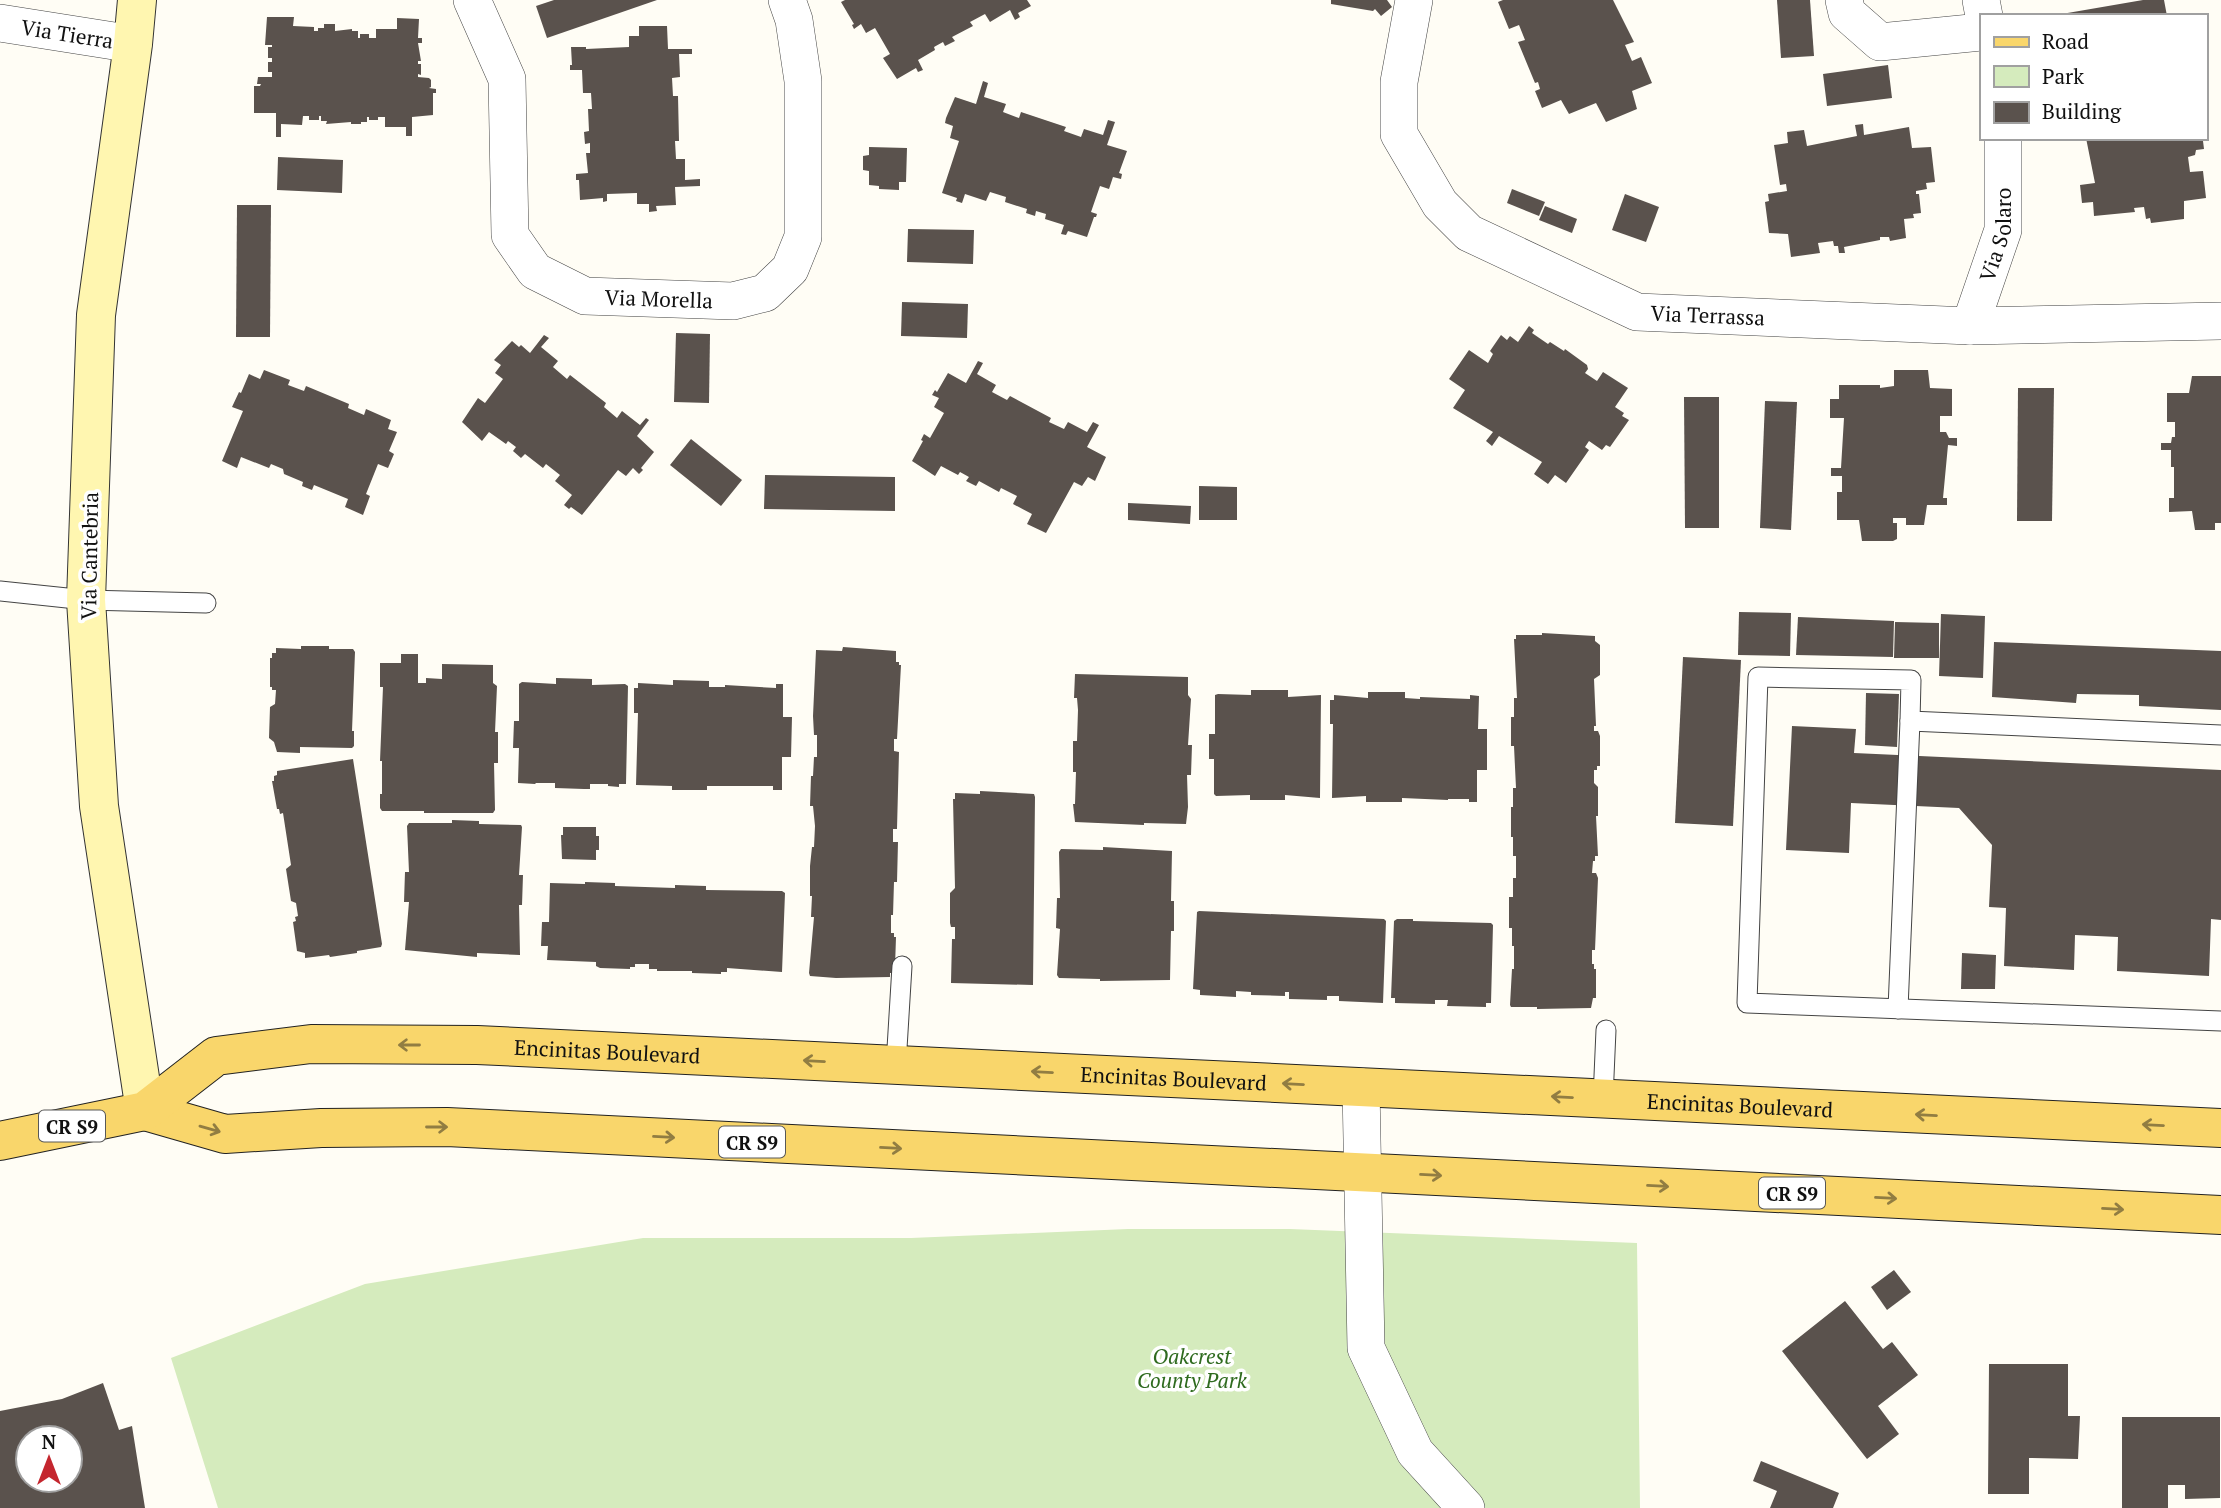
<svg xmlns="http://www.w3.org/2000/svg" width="2221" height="1508" font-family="'PT Serif',serif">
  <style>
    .green { fill: #d5ebbd }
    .building { fill: #5a524d; fill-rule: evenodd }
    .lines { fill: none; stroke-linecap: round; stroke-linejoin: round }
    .lane-casing { stroke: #444; stroke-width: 21 }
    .street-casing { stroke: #444; stroke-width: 38 }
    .secondary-casing { stroke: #333; stroke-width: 40 }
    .primary-casing { stroke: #222; stroke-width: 40 }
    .lane { stroke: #fff; stroke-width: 19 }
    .street { stroke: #fff; stroke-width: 37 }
    .secondary { stroke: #fff6b0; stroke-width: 38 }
    .primary { stroke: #f9d66b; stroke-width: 38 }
    .oneway { stroke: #917d42 }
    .labels { text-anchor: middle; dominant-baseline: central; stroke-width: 7; stroke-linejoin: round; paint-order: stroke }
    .shield { fill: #fff; stroke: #585858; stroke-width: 2 }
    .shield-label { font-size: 19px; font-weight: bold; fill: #111 }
    .street-label { font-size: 21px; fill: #111; stroke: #fff }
    .park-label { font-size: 21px; font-style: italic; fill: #2f6b1f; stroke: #fff }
  </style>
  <rect width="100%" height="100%" fill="#fffdf5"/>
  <path class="green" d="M1128 1229H1290L1637 1243 1640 1508H218L171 1358 365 1284 643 1238H911Z"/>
  <g class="building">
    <path d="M554 0H657L547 38 536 6Z"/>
    <path d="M845 0H1027L1031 6 1018 13 1020 17 1015 20 1010 10 990 22 985 14 970 22 973 26 952 37 955 41 945 46 943 42 934 47 935 50 918 60 923 70 918 72 916 68 897 79 883 58 890 54 875 28 866 33 861 24 854 29 852 25 854 24 841 2Z"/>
    <path d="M1331 0H1387L1392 7 1381 16 1375 9 1373 11 1331 4Z"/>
    <path d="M1503 0H1613L1634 42 1625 45 1632 61 1641 57 1652 83 1632 91 1637 109 1606 122 1596 103 1569 114 1561 100 1542 108 1535 91 1540 89 1538 82 1535 83 1518 42 1525 40 1519 25 1509 29 1498 2Z"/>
    <path d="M1777 0H1810L1814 56 1781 58Z"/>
    <path d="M2143 0H2164L2167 16H2050Z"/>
    <path d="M267 17H294L293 26 314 27V31H318V28H324V24H335V31L352 29V31H358V38H360V34H369V38H376V29H397V18L419 19 418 38H422V43H418L421 61H418V64H421V75L418 74V77L429 78 431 80V87L429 88 436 89V93H433V115L412 117V136H406V127H385V117H378V120H369V117H367V122H361V124H351V122L326 124 327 121H321V116H319V120H309V116H303L302 125 281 124V137H276V113H254V86H260L261 84H257L258 77H272V72H268V62H272V58H268V47H272V45H265Z"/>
    <path d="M639 26H667L668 49H692V54H679L680 77 672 78 673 96H678L679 141H675L676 159H685V180L700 179V186L675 187 676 205 656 206 657 211 649 212V204H637V193L607 194V201L603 202V198L580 200 579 180H576V174L588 173 586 153H590V143L585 144 584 132 589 131 588 109H592L591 93H583L582 70H570V65H572L571 47H586V49L629 47V36H639Z"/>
    <path d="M1888 65 1892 98 1827 106 1823 74Z"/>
    <path d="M983 81 988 83 984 97 1006 104 1003 112 1019 118 1021 112 1066 127 1064 131 1081 137 1084 129 1103 135 1108 120 1115 122 1107 145 1127 151 1119 173 1122 174 1121 179 1113 177 1109 189 1100 186 1091 212 1097 214 1096 217H1094L1087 237 1068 231 1066 235 1061 234 1064 225 1045 219 1046 214 1036 211 1035 216 1026 213 1027 209 1005 202 1006 197 990 192 986 201 965 194 962 203 956 201 957 198 942 193 959 141 950 138 953 126 945 123 946 118 955 97 976 104Z"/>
    <path d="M1863 124 1864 135 1909 127 1912 148 1931 147 1935 182 1926 183 1927 189 1916 191V194H1919L1921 213 1913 214 1914 218 1904 219 1906 238 1890 241 1889 237H1880V240L1844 247 1845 253H1839L1838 246H1834L1833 241 1818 243 1820 253 1791 257 1788 234 1769 233 1765 202 1769 201 1768 194 1787 191 1786 184 1780 185 1774 145 1788 143 1787 132 1804 130 1807 146 1857 136 1855 125Z"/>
    <path d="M2086 138H2195L2196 141H2203L2204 149 2196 150 2195 155 2188 157 2190 172 2203 171 2206 198 2184 201V219L2151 223 2150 218 2146 219 2144 207 2134 208 2135 212 2094 216 2093 202 2082 203 2080 185 2095 183Z"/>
    <path d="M869 147 907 148 906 182H899V190L879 189V186L869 185V171L863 170V156L869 155Z"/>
    <path d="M278 157 343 160 342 193 277 190Z"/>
    <path d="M1512 189 1545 202 1539 216 1507 203Z"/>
    <path d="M1625 194 1659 207 1646 242 1612 230Z"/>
    <path d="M237 205H271L270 337H236Z"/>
    <path d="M1545 206 1577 219 1572 233 1539 220Z"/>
    <path d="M908 229 974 230 973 264 907 262Z"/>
    <path d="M902 302 968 304 967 338 901 336Z"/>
    <path d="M1529 326 1534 330 1532 333 1548 344 1550 342 1564 351 1565 349 1587 365 1588 369 1585 373 1597 381 1603 372 1628 388 1615 407 1624 413 1622 416 1629 420 1610 447 1606 445 1602 450 1589 441 1585 447 1589 450 1566 483 1555 475 1548 484 1534 474 1542 462 1499 436 1492 446 1486 441 1493 432 1453 408 1465 390 1449 379 1469 350 1488 363 1493 354 1490 351 1501 335 1507 340 1510 336 1518 342Z"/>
    <path d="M676 333 710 334 709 403 674 402Z"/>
    <path d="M544 335 549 338 541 347 558 361 553 367 567 379 570 375 606 403 604 407 617 418 622 411 640 425 646 418 649 420 637 436 654 452 641 468 643 470 639 474 633 468 626 476 618 470 582 515 571 507 569 509 564 505 572 495 555 481 560 475 546 464 543 468 525 454 521 458 513 451 516 447 508 441 506 444 489 432 482 441 462 422 478 398 485 403 503 379 495 373 501 365 494 360 512 341 519 347 521 345 530 353Z"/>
    <path d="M978 361 983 363 977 374 996 385 992 392 1007 400 1010 396 1051 418 1049 422 1064 429 1068 422 1087 432 1093 422 1099 425 1087 447 1106 457 1095 481 1088 477 1082 486 1074 482 1046 533 1027 524 1032 514 1013 504 1017 496 1001 488 999 492 979 481 976 486 966 481 969 477 960 472 958 475 941 466 935 476 912 461 923 441 921 440 924 434 930 438 944 413 934 407 939 398 932 395 935 390 937 392 948 373 966 383Z"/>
    <path d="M264 370 290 380 288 385 304 391 306 386 349 404 348 408 364 415 366 409 391 420 388 429 397 432 389 451 394 454 388 468 378 464 366 494 370 496 363 515 345 507 348 499 314 485 312 490 302 486 303 482 284 474 283 469 271 464 269 468 241 457 237 468 222 461 243 411 232 407 239 392 241 393 249 374 260 379Z"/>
    <path d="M1894 370H1928L1930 388 1952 389V416H1940V432H1946L1949 438H1957V446L1948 445 1943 498H1947V505H1927L1924 525H1906V518H1893V523H1897V539L1893 541H1862L1859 520H1837V492H1842V476H1831V468H1841L1844 418H1830V399H1839V385H1880V388L1894 386Z"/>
    <path d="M2192 376H2221V523H2215V530H2195L2192 511 2169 512V498H2174V467H2171V450H2161V443H2171L2172 437H2175V422H2167V393H2189Z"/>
    <path d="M2018 388H2054L2052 521H2017Z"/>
    <path d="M1684 397H1719V528H1685Z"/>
    <path d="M1765 401 1797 402 1791 530 1760 528Z"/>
    <path d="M691 439 742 480 721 506 670 465Z"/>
    <path d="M765 475 895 477V511L764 509Z"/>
    <path d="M1199 486 1237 487V520H1199Z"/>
    <path d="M1128 503 1191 506 1190 524 1128 520Z"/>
    <path d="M1739 612 1791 613 1790 656 1738 655Z"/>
    <path d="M1941 614 1985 616 1983 678 1939 676Z"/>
    <path d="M1798 617 1894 621 1893 657 1796 655Z"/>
    <path d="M1895 622 1939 623V658H1894Z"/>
    <path d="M1542 633 1595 636V641L1600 645V675L1594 679 1596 726H1594V731H1598L1600 736V766H1597V770H1594V783L1598 787V816H1596L1598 856H1595V861H1593L1592 873H1596L1598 878 1595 950H1592V964H1594V969H1596V998H1593L1591 1008 1537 1009V1007H1511L1510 1005 1512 969H1514V946H1512V928H1509V897H1513V878H1516V856H1513V837H1511V807H1513V788H1516L1514 746H1511V717H1514V698H1517L1514 639H1516V635H1542Z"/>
    <path d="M1994 642 2221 651V710L2139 706V695L2077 694 2076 703 1992 697Z"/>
    <path d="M301 646H329V649H353L355 652 352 731H354V746L352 748 300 747V753L277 752 274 742 269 738 270 707 275 704 276 690H272V687H270V658H272V653H276V648L301 649Z"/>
    <path d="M843 647 896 651V662H899V665H901L897 739H894V751L899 752 897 829H893V842H898L897 882H894L893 915H891V933H894V937H896L895 967 893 973H890V977L836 978 810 976 809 973 814 917H811L812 896H810V866L812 847H814L815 826 813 806H810L811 776H813L814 757H817V735H814L813 716 816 650 842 651Z"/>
    <path d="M401 654H418V683H426V678L442 679V664L493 665V683L497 686 495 732H498V763H494L495 810 493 813H424V811H382L380 808V794H382V761H380L383 687H380V663H401Z"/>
    <path d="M1683 657 1741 660 1733 826 1675 823Z"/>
    <path d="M1075 674 1188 677V695L1191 699 1188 745H1192L1191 775H1187L1188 807 1186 824 1144 823V825L1075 822 1073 804H1075L1076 772H1073V741H1077L1078 710 1077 698H1074Z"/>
    <path d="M556 678 592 679V685L625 684 628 686 626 784H619V787L608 786V784H590V789H584L555 788V783H536L535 784 518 783 519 748H513L514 721H519V684L522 682 556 684Z"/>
    <path d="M673 680 709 681V687H725V685L776 688V684H783V717H792L791 757H782V790H773V786H707V790H672V786L636 785 638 713H634V688H638V683L673 685Z"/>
    <path d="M1251 690H1288V697L1321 695 1320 798 1285 795V800H1250V795L1216 796 1214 794V759H1209V734H1215V695L1218 694 1251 695Z"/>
    <path d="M1368 692H1405V698L1420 699V697L1470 699V695L1479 696 1478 729H1487V770H1477V802H1469V799H1448V800L1402 798V802H1366V796L1332 798 1333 724H1330V700H1334V695L1368 698Z"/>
    <path d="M1866 693 1899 694 1897 747 1865 745Z"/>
    <path d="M1792 726 1856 729 1854 753 2221 770V920L2211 919 2209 976 2117 971 2118 937 2075 935 2074 970 2004 966 2006 908 1989 907 1992 845 1959 808 1851 803 1849 853 1786 850Z"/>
    <path d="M353 759 382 944 381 947 357 951V953L330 957 329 955 305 958V953L297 951 293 922 296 921 295 917 298 916 296 903 291 901 286 869 291 865 283 813 280 814 279 809H277L272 781H274V776L277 775V771Z"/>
    <path d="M980 791 1034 794 1035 797 1033 985 951 983 952 939H955V927H951L950 923V893L955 888 953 799H955V793L980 794Z"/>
    <path d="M452 820 479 821V824L521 825 522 827 519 875H523L522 905H519L520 955 477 953V957L405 950 409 902H404L405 872H409L407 826 409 823H452Z"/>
    <path d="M563 827H596V836H599V850H596V860L562 859 561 835H563Z"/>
    <path d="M1103 847 1172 851 1171 901H1174V931H1171L1170 980 1100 981V979L1059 978 1057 975 1060 929 1056 928 1057 898H1060L1059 852 1061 849 1103 850Z"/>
    <path d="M585 882 615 883V886L675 888V885L706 886V890L782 891 785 893 782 972 727 968V972H721V974L692 973V971H657V969H649V964H635V967H630V969L600 968 596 966V962L547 960 548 946H541L542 922H549L550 883 585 884Z"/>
    <path d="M1199 911 1384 919 1386 921 1383 1003 1339 1001V996H1327V1000L1289 999V992H1285V996L1251 995V992L1236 991V997L1200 995V990L1193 989 1197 912Z"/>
    <path d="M1397 919H1413V921L1491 923 1493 925 1491 1003H1486V1007L1447 1006 1448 1000H1435V1004L1395 1003V998H1391L1394 921Z"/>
    <path d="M1962 953 1996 955 1995 989H1961Z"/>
    <path d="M1894 1270 1911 1292 1887 1310 1871 1287Z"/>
    <path d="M1845 1301 1883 1349 1892 1342 1918 1375 1878 1406 1899 1434 1867 1459 1782 1351Z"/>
    <path d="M1989 1364H2068V1416H2080L2078 1459 2029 1458V1494H1988Z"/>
    <path d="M103 1383 119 1430 132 1426 145 1508H0V1411L62 1399ZM28 1438H70V1480H28Z"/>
    <path d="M2122 1417H2220V1498L2185 1499V1485H2168V1508H2122Z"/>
    <path d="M1761 1461 1839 1493 1833 1508H1770L1777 1491 1753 1481Z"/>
  </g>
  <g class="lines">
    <defs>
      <g id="lane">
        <path d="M0 591 86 600 206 603"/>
        <path d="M2221 735 1910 721 1911 680 1758 677 1747 1003 2221 1021"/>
        <path d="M1898 1009 1910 721"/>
        <path d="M896 1065 902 966"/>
        <path d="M1603 1099 1606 1030"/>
      </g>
      <g id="street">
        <path id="s1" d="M472 0 507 79 510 235 535 271 585 296 733 301 765 293 790 269 803 237V81L794 20 787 0"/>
        <path id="s2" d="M1414 0 1399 82V134L1440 204 1469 233 1637 312 1970 326 2221 321"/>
        <path d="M1844 0 1847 13 1880 42 1981 32"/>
        <path d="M1981 0 1984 16"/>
        <path id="s3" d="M0 23 133 44"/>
        <path id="s4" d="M1970 326 2003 230V138"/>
        <path d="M1361 1087 1366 1348 1415 1452 1466 1508"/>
      </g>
      <path id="secondary" d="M137 0 133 44 96 315 86 600 99 806 145 1111"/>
      <g id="primary">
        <path d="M145 1111 225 1134 321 1128 447 1127 2221 1215"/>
        <path id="s5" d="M0 1141 145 1111 216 1056 311 1044 477 1045 2221 1128"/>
      </g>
    </defs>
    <use href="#lane" class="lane-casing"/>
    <use href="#street" class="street-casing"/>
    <use href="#secondary" class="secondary-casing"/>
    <use href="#primary" class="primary-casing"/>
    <use href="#lane" class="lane"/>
    <use href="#street" class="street"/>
    <use href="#secondary" class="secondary"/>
    <use href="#primary" class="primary"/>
  </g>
  <defs><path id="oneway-shaft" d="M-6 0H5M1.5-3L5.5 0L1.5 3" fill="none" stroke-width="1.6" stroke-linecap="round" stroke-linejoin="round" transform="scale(1.75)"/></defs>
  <g class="oneway">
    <use href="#oneway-shaft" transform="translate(409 1045) rotate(-180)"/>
    <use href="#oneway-shaft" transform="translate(814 1061) rotate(-177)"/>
    <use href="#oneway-shaft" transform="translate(1042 1072) rotate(-177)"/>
    <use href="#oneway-shaft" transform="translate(1293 1084) rotate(-177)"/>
    <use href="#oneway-shaft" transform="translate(1562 1097) rotate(-177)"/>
    <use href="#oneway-shaft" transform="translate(1926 1115) rotate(-177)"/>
    <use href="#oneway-shaft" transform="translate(2153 1125) rotate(-177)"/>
    <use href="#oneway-shaft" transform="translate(437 1127)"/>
    <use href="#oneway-shaft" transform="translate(210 1129) rotate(16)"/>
    <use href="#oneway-shaft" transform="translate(664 1137) rotate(3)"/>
    <use href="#oneway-shaft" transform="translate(891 1148) rotate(3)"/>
    <use href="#oneway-shaft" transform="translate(1431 1175) rotate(3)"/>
    <use href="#oneway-shaft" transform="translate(1658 1186) rotate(3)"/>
    <use href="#oneway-shaft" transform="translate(1886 1198) rotate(3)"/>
    <use href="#oneway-shaft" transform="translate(2113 1209) rotate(3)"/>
  </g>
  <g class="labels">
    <g class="shield">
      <rect x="39" y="1110.5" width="66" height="31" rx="5"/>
      <rect x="719" y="1126.5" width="66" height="31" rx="5"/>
      <rect x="1759" y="1177.5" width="66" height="31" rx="5"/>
    </g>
    <g class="shield-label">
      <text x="72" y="1126">CR S9</text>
      <text x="752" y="1142">CR S9</text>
      <text x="1792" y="1193">CR S9</text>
    </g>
    <g class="street-label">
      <text stroke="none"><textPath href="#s3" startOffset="68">Via Tierra</textPath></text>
      <text stroke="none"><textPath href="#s4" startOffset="96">Via Solaro</textPath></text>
      <text stroke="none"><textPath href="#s1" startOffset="416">Via Morella</textPath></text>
      <text stroke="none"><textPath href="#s2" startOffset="514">Via Terrassa</textPath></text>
      <text transform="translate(89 556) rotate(-89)">Via Cantebria</text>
      <text stroke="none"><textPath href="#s5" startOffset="630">Encinitas Boulevard</textPath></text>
      <text stroke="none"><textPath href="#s5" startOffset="1197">Encinitas Boulevard</textPath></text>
      <text stroke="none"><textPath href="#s5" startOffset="1764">Encinitas Boulevard</textPath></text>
    </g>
    <g class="park-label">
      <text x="1192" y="1356">Oakcrest<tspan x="1192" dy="24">County Park</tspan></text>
    </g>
  </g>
  <rect x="1980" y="14" width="228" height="126" fill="#ffffff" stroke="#a0a0a0" stroke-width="2"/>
  <rect x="1994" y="37" width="35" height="10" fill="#f9d66b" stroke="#a0a0a0" stroke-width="2"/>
  <text x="2042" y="49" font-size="21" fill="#111111">Road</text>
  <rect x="1994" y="66" width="35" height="21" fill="#d5ebbd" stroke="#a0a0a0" stroke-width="2"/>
  <text x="2042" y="84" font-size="21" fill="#111111">Park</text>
  <rect x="1994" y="102" width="35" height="21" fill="#5a524d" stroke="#a0a0a0" stroke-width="2"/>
  <text x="2042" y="119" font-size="21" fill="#111111">Building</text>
  <g transform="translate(49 1459)"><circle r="33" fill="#ffffff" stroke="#a0a0a0" stroke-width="2"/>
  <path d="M0-5L12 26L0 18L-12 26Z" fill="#c4262e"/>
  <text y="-10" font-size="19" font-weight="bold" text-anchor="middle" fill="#111111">N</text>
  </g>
</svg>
